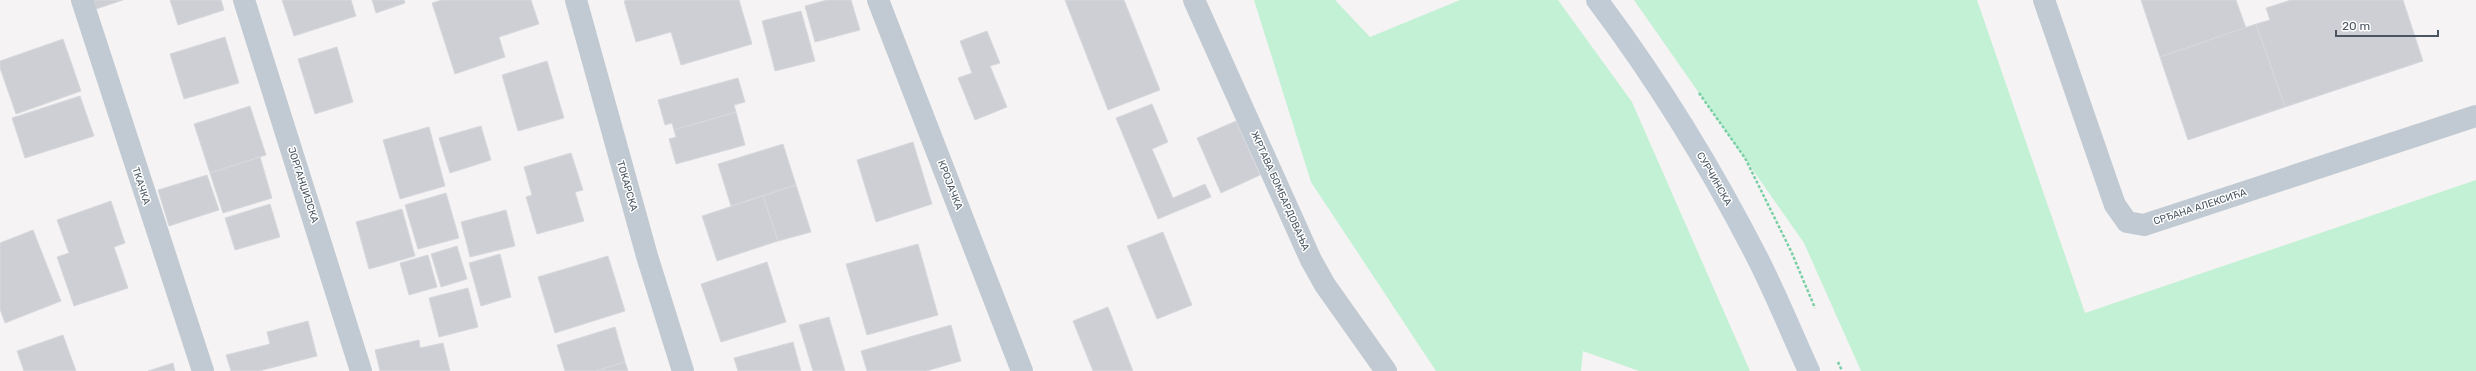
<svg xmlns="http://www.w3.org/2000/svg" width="2476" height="371" font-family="Rubik,sans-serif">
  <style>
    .green { fill: #c3f1d5 }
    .building { fill: #cdcfd5; stroke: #d7d9de }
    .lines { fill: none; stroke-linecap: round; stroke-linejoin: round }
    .path { stroke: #7ad0a6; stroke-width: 2.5; stroke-dasharray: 3 2; stroke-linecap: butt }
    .minor { stroke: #c1cad2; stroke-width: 22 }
    .secondary { stroke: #c1cbd6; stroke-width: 22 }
    .labels { text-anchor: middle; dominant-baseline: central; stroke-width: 3; stroke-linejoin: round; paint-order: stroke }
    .street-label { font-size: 10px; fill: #4a5661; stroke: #fff }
  </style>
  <rect width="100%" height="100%" fill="#f5f3f3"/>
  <g class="green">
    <path d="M1254 0H1335L1370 37 1460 0H1558L1632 102 1750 371H1639L1583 351 1581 371H1436L1311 182Z"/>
    <path d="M1634 0H1977L2085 313 2476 180V371H1861L1804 243Z"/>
  </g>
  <g class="building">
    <path d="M93 0H123L96 9Z"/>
    <path d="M170 0H221L224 10 178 25Z"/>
    <path d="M282 0H351L356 16 294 36Z"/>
    <path d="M372 0H404L405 3 376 13Z"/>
    <path d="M442 0H531L539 24 499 37 505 57 455 74 432 3Z"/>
    <path d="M628 0H739L752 44 681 65 671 32 636 42 624 1Z"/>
    <path d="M827 0H851L860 30 815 42 805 6Z"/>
    <path d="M1065 0H1124L1160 90 1108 110Z"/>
    <path d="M2141 0H2236L2246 28 2160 57Z"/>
    <path d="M2291 0H2403L2423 61 2285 107 2256 24 2270 20 2266 8Z"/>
    <path d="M801 11 815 61 775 71 762 21Z"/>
    <path d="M2256 24 2285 107 2188 140 2160 57Z"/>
    <path d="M987 31 1000 63 990 66 1007 107 975 120 958 78 972 73 960 41Z"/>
    <path d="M225 37 239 83 184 99 170 54Z"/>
    <path d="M63 39 81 91 16 114 0 68V61Z"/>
    <path d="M337 47 353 102 315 114 298 59Z"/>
    <path d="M547 61 564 118 518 131 502 75Z"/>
    <path d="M738 78 745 102 734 105 736 112 674 130 672 123 665 125 658 100Z"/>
    <path d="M80 96 94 136 25 158 12 118Z"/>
    <path d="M1152 104 1168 142 1152 149 1173 198 1205 184 1211 197 1158 219 1116 118Z"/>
    <path d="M250 106 266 155 210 173 194 124Z"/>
    <path d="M736 112 745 145 676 164 669 139 676 137 674 130Z"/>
    <path d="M1236 121 1260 175 1221 193 1197 138Z"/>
    <path d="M481 126 491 160 450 173 439 138Z"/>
    <path d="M429 127 445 186 400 199 383 140Z"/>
    <path d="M913 142 932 204 876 222 857 160Z"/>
    <path d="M783 144 796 185 731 206 718 164Z"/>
    <path d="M571 153 583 190 575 192 584 221 537 234 526 197 532 195 524 167Z"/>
    <path d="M260 157 272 198 223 213 210 173Z"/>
    <path d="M207 175 219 210 169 226 158 190Z"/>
    <path d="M796 185 811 232 778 241 763 196Z"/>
    <path d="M446 193 459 238 418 249 405 205Z"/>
    <path d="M763 196 778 241 717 261 702 216Z"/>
    <path d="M111 201 125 243 114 247 128 288 74 306 57 257 69 253 57 220Z"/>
    <path d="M270 204 280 237 235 250 225 218Z"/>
    <path d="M402 209 415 256 369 269 356 222Z"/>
    <path d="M506 210 515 246 470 257 461 222Z"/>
    <path d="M33 230 61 301 5 323 0 309V243Z"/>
    <path d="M1163 232 1192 305 1157 319 1127 246Z"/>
    <path d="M918 244 938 315 867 335 846 264Z"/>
    <path d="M457 246 467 279 441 287 431 254Z"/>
    <path d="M500 254 511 297 481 306 469 263Z"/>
    <path d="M428 255 437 287 409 295 400 263Z"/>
    <path d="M608 256 625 311 555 333 538 277Z"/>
    <path d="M767 262 786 322 721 342 701 284Z"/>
    <path d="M468 288 478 327 439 337 429 298Z"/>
    <path d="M1108 307 1133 371H1093L1073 321Z"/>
    <path d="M829 317 845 371H813L799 325Z"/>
    <path d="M308 321 317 356 259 371H231L226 355 270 344 267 332Z"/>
    <path d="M951 325 961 361 926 371H867L861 351Z"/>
    <path d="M615 327 625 362 596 371H565L557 345Z"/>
    <path d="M63 335 76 371H24L17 351Z"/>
    <path d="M419 340 420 348 443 343 450 371H380L375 350Z"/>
    <path d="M793 342 801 371H738L734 358Z"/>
    <path d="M625 362 628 371H596Z"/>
    <path d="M173 363 175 371H148Z"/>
  </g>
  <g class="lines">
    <g class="path">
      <path d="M1699 93 1745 158 1791 251 1815 308"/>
      <path d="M1838 362 1842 371"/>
    </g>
    <g class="minor">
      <path d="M82 0 203 371"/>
      <path d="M244 0 361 371"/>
      <path d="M576 0 647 256 683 371"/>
      <path d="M878 0 1022 371"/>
      <path d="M1194 0 1311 260 1325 285 1386 371"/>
      <path d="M2044 0 2109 188 2115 205 2127 222 2144 225 2476 116"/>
    </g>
    <path class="secondary" d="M1597 0C1658 81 1712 169 1759 261 1777 297 1792 334 1809 371"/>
  </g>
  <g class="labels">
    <g class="street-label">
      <text transform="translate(1714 179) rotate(60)">СУРЧИНСКА</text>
      <text transform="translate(303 185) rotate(72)">ЈОРГАНЏИЈСКА</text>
      <text transform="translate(950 185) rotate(69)">КРОЈАЧКА</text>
      <text transform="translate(141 186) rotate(72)">ТКАЧКА</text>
      <text transform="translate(627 186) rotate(74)">ТОКАРСКА</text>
      <text transform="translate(1280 191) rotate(66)">ЖРТАВА БОМБАРДОВАЊА</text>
      <text transform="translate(2200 207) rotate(-18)">СРЂАНА АЛЕКСИЋА</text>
    </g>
  </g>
  <path d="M2336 30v6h102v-6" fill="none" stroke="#4a5661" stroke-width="2"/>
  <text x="2342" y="30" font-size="12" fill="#4a5661" stroke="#ffffff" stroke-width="3" paint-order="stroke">20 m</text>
</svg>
